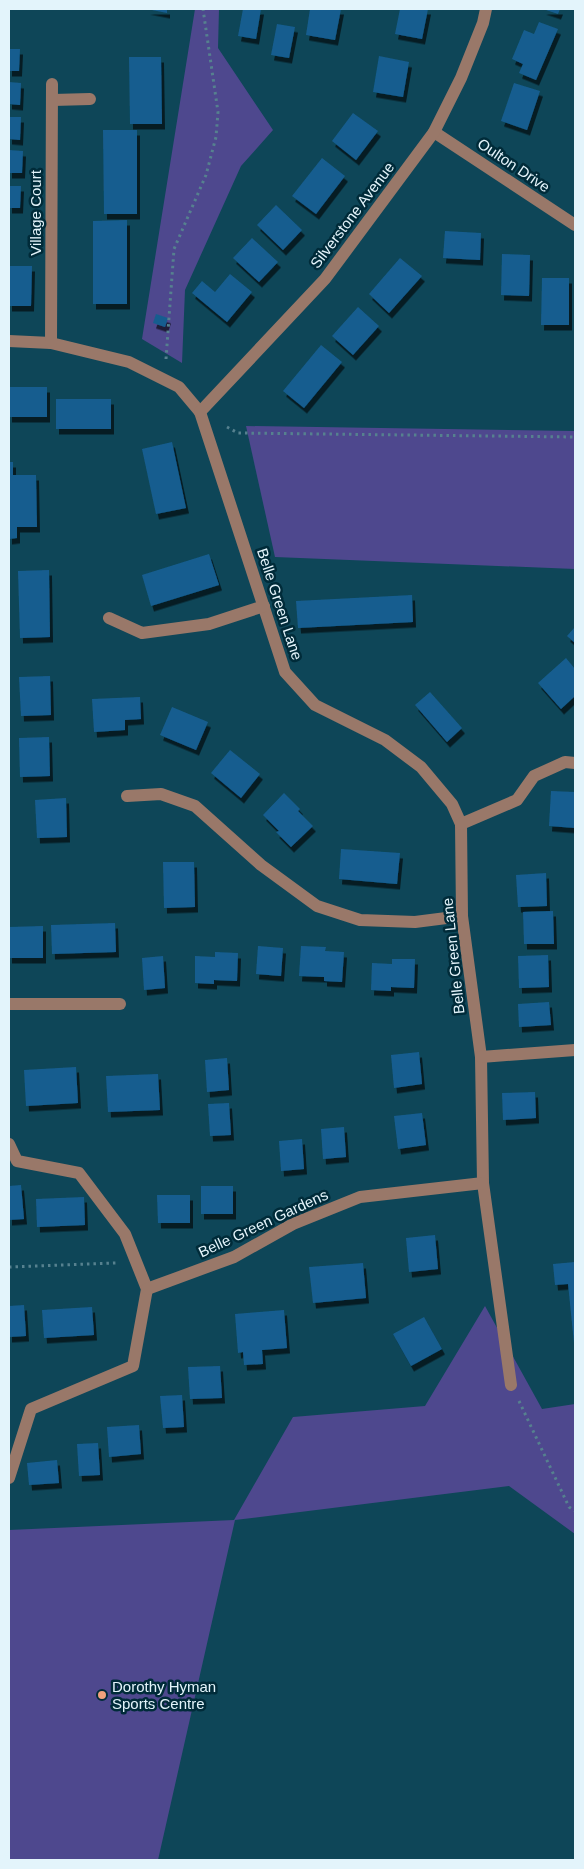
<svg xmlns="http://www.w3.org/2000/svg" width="584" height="1869" font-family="Helvetica,sans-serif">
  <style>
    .green { fill: #4e488e }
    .building { fill: #165d8f; filter: url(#shadow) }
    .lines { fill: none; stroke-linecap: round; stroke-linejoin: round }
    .path { stroke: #56818f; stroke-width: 3; stroke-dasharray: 2.5 4; stroke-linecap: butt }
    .minor { stroke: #997869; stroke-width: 12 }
    .poi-dot { fill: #f1a17d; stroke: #002b39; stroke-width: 2 }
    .labels { text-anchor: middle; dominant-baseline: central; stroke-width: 5; stroke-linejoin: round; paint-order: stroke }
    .street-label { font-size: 15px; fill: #e3f4fb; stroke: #002b39 }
    .poi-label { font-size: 15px; fill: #e3f4fb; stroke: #002b39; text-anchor: start }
  </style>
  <defs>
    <filter id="shadow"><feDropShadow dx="3" dy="5.5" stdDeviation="0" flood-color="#0009"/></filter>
  </defs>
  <rect width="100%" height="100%" fill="#0e4658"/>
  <g class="green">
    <path d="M195 9H219L218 48 273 130 241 166 185 290 182 363 142 339Z"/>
    <path d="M246 426 575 431V569L275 557Z"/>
    <path d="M485 1306 542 1409 575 1404V1534L509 1486 235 1520 158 1860H9V1530L234 1520 293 1417 425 1406Z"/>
  </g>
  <g class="building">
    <path d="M147 9H167V13Z"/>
    <path d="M243 9H261L256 39 238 36Z"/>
    <path d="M310 9H341L335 40 306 35Z"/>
    <path d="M400 9H428L422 39 395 34Z"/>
    <path d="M543 9H560L558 14Z"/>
    <path d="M539 22 558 29 536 80 519 73 523 64 512 59 524 30 534 34Z"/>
    <path d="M277 24 295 27 289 58 271 55Z"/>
    <path d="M9 49H20L19 71H9Z"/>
    <path d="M379 56 409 62 403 97 373 92Z"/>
    <path d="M129 57H161L162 124H130Z"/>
    <path d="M9 82 21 83 20 105 9 104Z"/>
    <path d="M514 83 540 91 527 130 501 121Z"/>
    <path d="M353 113 378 131 356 160 332 141Z"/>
    <path d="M9 117H21L20 140 9 139Z"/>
    <path d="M103 130H137V214H104Z"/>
    <path d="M9 150 23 151 22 173H9Z"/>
    <path d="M322 158 345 176 316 214 292 196Z"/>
    <path d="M9 186H21L20 208H9Z"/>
    <path d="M276 205 302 230 283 250 257 225Z"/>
    <path d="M127 220V304H93V221Z"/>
    <path d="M445 231 481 233 480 260 443 258Z"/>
    <path d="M252 238 278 262 259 282 233 258Z"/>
    <path d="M502 254 530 255 529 296 501 295Z"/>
    <path d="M400 258 422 276 389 313 369 294Z"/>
    <path d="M9 266H32L31 306H9Z"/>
    <path d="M230 274 252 292 227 322 192 293 202 281 215 292Z"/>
    <path d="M542 278H569V325H541Z"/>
    <path d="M358 307 379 326 353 355 332 336Z"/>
    <path d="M156 314 168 318 165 327 153 323Z"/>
    <path d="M321 345 342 362 304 408 283 391Z"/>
    <rect x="9" y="387" width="38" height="30"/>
    <rect x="56" y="399" width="55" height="30"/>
    <path d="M172 442 186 508 156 514 142 449Z"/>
    <path d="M9 462H13V475H36L37 527H17V538L9 539Z"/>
    <path d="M209 554 219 585 151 606 142 575Z"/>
    <path d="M49 570 50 637 20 638 18 571Z"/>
    <path d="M412 595 413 622 298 628 296 601Z"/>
    <path d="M575 627V643L567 636Z"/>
    <path d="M566 658 575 669V696L561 709 538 683Z"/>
    <path d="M50 676 51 715 21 716 19 677Z"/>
    <path d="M430 692 462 728 447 742 415 705Z"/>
    <path d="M140 697 141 719 125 720V730L94 732 92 699Z"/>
    <path d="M172 707 208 722 196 750 160 735Z"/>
    <path d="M49 737 50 776 20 777 19 738Z"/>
    <path d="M230 750 260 774 241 798 211 773Z"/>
    <path d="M551 791 575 792V828L549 826Z"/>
    <path d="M284 793 300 809 298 811 313 826 291 847 276 832 279 831 263 815Z"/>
    <path d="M66 798 67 837 37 838 35 800Z"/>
    <path d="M341 849 400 853 397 884 339 879Z"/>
    <path d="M163 862H194L195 907 164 908Z"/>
    <path d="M546 873 547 906 518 907 516 875Z"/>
    <path d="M553 911 554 944H524L523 912Z"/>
    <path d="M115 923 116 952 52 954 51 925Z"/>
    <path d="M43 926V958H9V927Z"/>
    <path d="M258 946 283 948 281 976 256 974Z"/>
    <path d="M301 946 326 947 325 951 344 952 342 982 324 981V977L299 976Z"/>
    <path d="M215 952 238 953 237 981 214 980V984L195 983V956L215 957Z"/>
    <path d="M548 955 549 987 519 988 518 956Z"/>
    <path d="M163 956 165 988 144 990 142 958Z"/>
    <path d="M392 959H415L414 988 391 987V991L371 990 372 963 392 964Z"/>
    <path d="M549 1002 551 1025 519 1027 518 1004Z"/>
    <path d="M419 1052 422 1084 394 1088 391 1055Z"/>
    <path d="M227 1058 229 1090 207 1092 205 1060Z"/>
    <path d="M76 1067 78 1103 26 1106 24 1070Z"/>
    <path d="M158 1074 160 1110 108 1112 106 1076Z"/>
    <path d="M535 1092 536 1118 503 1120 502 1093Z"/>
    <path d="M229 1103 231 1135 210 1136 208 1104Z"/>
    <path d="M422 1113 426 1145 398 1149 394 1116Z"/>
    <path d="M344 1127 346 1157 323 1159 321 1129Z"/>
    <path d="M302 1139 304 1169 281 1171 279 1141Z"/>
    <path d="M21 1185 24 1219 9 1220V1186Z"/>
    <rect x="201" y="1186" width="32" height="28"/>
    <path d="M157 1195H190V1223H158Z"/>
    <path d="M84 1197 85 1225 37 1227 36 1199Z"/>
    <path d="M435 1235 438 1269 409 1272 406 1238Z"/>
    <path d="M575 1262V1343H574L568 1284 555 1285 553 1264Z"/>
    <path d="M363 1263 366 1298 313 1303 309 1267Z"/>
    <path d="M24 1305 26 1336 9 1337V1306Z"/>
    <path d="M92 1307 94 1335 44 1338 42 1310Z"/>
    <path d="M284 1310 287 1348 262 1350 263 1364 244 1365 243 1352 238 1353 235 1314Z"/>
    <path d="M424 1317 442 1349 411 1366 393 1334Z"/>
    <path d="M220 1366 222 1398 190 1399 188 1367Z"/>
    <path d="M182 1395 184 1427 163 1428 160 1396Z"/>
    <path d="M139 1425 141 1454 109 1457 107 1427Z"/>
    <path d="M98 1443 100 1475 79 1476 77 1444Z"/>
    <path d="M57 1460 59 1483 29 1485 27 1463Z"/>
  </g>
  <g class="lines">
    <g class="path">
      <path d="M166 359 174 249 206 175 216 137 218 112 203 9"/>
      <path d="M227 427 238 433 575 437"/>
      <path d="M9 1267 116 1263"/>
      <path d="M519 1401 569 1507 575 1511"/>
    </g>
    <g class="minor">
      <path d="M53 100 90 99"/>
      <path d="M434 132 575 225"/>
      <path d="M9 341 51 343 129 362 179 387 200 412 285 672 315 705 385 740 421 767 452 804 461 824 462 916 481 1057 483 1183 511 1385"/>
      <path d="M51 343 52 84"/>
      <path d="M200 412 325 279 434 132 461 78 483 23 486 9"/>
      <path d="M109 618 142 633 209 624 264 606"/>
      <path d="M127 796 161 794 195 806 261 865 317 906 360 920 415 922 462 916"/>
      <path d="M461 824 517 800 534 776 565 762 575 763"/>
      <path d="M9 1004H120"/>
      <path d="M481 1057 575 1050"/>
      <path d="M9 1144 17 1161 79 1173 125 1234 147 1289 133 1366 31 1409 9 1478"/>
      <path d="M147 1289 234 1257 293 1224 360 1197 483 1183"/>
    </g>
  </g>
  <circle class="poi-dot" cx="102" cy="1695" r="5"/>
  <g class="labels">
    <g class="street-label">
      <text transform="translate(514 165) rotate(34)">Oulton Drive</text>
      <text transform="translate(35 213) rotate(-90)">Village Court</text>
      <text transform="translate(352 215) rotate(-53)">Silverstone Avenue</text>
      <text transform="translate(280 604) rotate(72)">Belle Green Lane</text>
      <text transform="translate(453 956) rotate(-96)">Belle Green Lane</text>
      <text transform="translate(263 1223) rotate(-25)">Belle Green Gardens</text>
    </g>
    <g class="poi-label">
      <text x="112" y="1686">Dorothy Hyman<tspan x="112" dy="17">Sports Centre</tspan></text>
    </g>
  </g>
  <rect width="584" height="1869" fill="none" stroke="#e3f4fb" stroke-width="20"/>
</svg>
